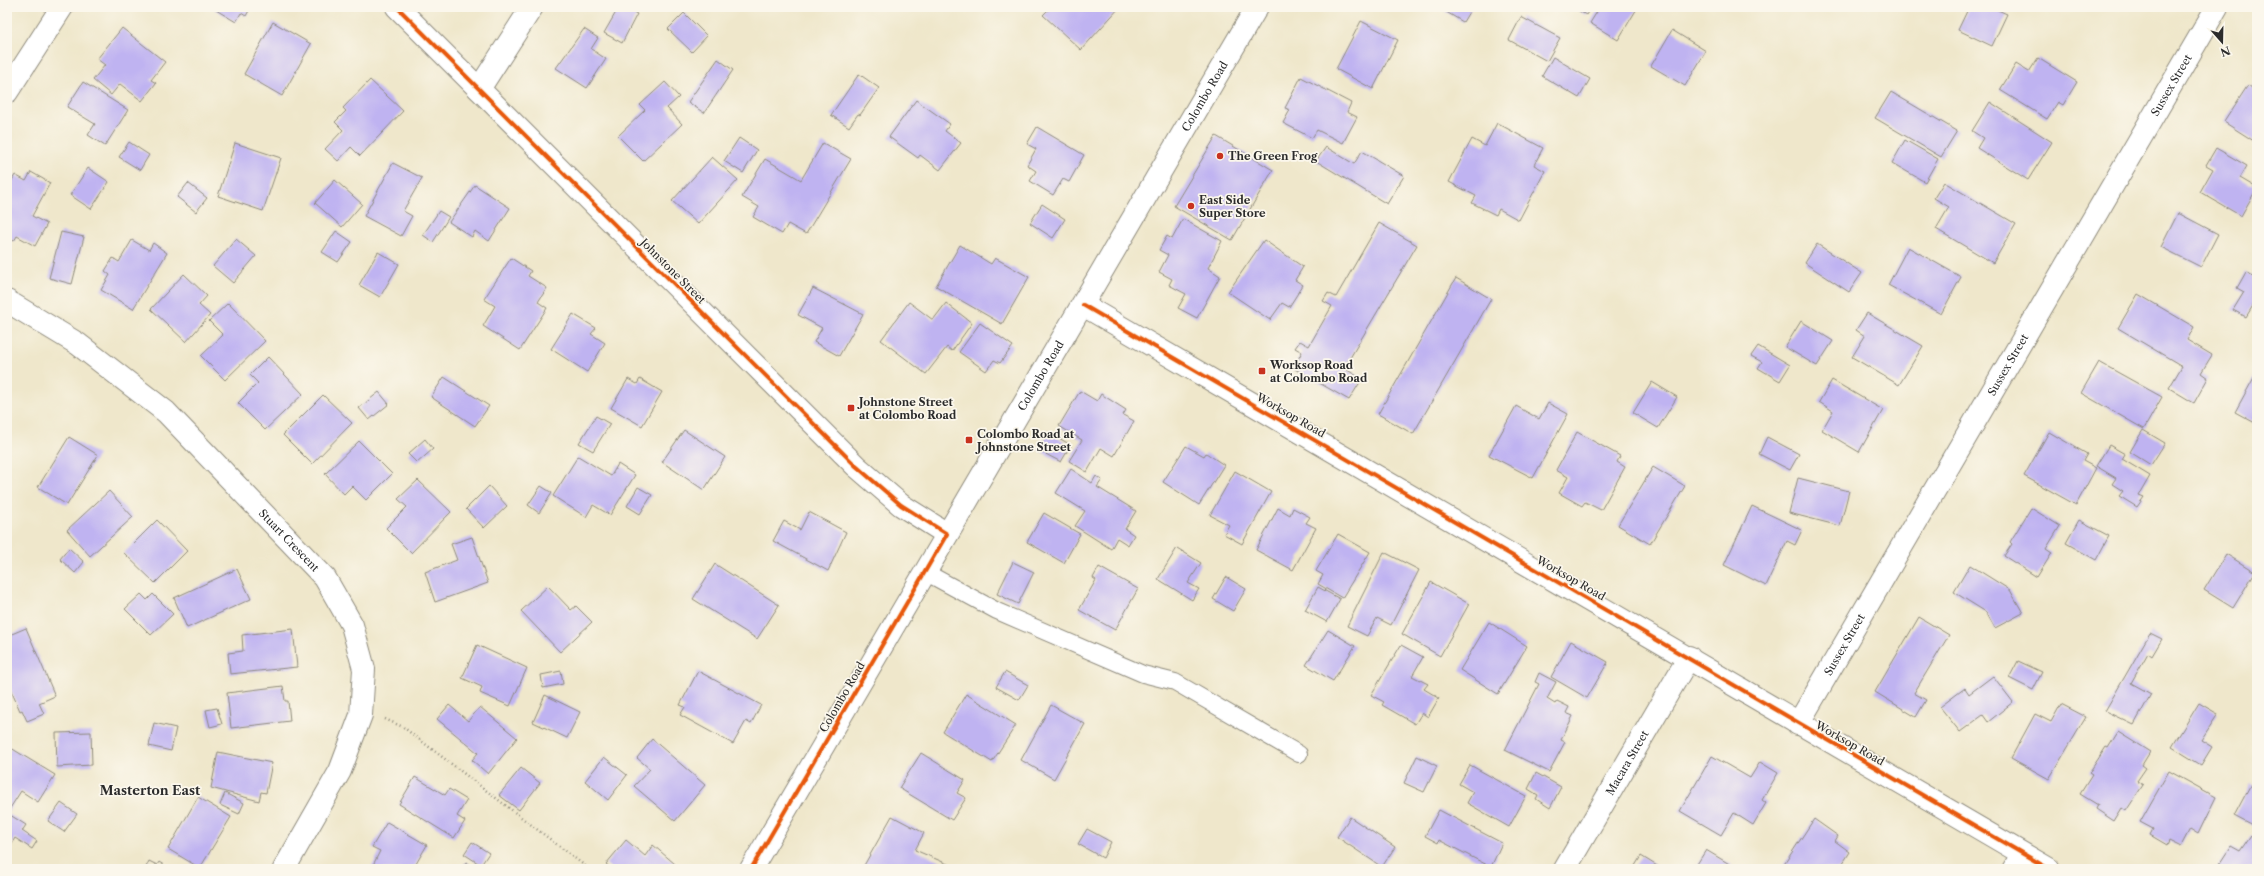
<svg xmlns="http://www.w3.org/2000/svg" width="2264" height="876" font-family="'Libre Caslon Text',serif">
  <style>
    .building { fill: #bfb3f1 }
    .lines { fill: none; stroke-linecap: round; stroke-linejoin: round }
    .service-casing { stroke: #8d897b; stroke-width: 18 }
    .minor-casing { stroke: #8d897b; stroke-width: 24 }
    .tertiary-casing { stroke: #8d897b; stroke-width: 24 }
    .path { stroke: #8d897b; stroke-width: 2.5; stroke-dasharray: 1 3; stroke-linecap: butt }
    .service { stroke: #fff; stroke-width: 16 }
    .minor { stroke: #fff; stroke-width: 22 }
    .tertiary { stroke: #fff; stroke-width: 22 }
    .cycleway-casing { stroke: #fbf7ec; stroke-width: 6 }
    .cycleway { stroke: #e8590c; stroke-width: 4 }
    .poi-dot { fill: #c8321e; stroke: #fbf7ec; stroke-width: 1.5 }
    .labels { text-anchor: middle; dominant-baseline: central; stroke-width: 3.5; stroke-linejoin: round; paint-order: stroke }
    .street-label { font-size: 11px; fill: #2b2b2b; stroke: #fbf7ec }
    .poi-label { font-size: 11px; font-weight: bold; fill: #2b2b2b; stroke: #fbf7ec; text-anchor: start }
    .quarter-label { font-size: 13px; font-weight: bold; fill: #2b2b2b; stroke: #fbf7ec }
  </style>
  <rect width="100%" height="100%" fill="#fbf7ec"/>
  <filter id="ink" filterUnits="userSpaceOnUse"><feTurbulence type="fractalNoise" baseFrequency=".025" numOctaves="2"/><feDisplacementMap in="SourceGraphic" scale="8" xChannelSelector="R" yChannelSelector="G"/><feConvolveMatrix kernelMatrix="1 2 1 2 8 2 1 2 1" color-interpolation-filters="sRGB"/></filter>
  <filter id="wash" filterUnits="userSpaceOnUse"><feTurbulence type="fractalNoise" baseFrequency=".012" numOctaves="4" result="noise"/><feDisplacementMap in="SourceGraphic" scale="16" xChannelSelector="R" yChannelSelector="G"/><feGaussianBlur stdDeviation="0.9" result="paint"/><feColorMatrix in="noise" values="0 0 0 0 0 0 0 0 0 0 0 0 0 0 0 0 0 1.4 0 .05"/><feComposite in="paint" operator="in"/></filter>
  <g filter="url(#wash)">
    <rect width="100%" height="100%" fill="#efe7cb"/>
    <g id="blocks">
      <g class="building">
        <path d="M211 7H251L246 16 241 13 236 22Z"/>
        <path d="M619 7H624L637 14 622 43 604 33Z"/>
        <path d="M1051 7H1120L1081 50 1043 15Z"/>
        <path d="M1438 7H1472L1463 22Z"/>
        <path d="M1572 7H1591L1586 15Z"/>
        <path d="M1600 7H1638L1618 40 1590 23Z"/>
        <path d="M1969 7H1991L2007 14 1992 46 1958 30Z"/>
        <path d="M684 13 707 36 692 52 668 29Z"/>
        <path d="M1521 17 1560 38 1547 61 1509 40Z"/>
        <path d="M1361 21 1398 40 1373 89 1336 69Z"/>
        <path d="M273 22 311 44 282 96 244 74Z"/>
        <path d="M122 28 165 62 151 80 156 83 142 101 120 84 111 95 93 80 105 65 97 59Z"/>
        <path d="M584 29 598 38 591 49 606 59 587 88 556 68Z"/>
        <path d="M1672 30 1706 51 1685 86 1651 66Z"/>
        <path d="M1553 57 1590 79 1579 98 1542 76Z"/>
        <path d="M2038 58 2077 82 2063 105 2058 102 2047 119 2000 90 2016 64 2029 72Z"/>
        <path d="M718 59 733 70 704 113 688 102Z"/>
        <path d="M859 74 879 88 860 115 858 114 849 127 831 115Z"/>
        <path d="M1301 77 1351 103 1347 112 1357 117 1343 143 1317 130 1312 138 1283 123 1290 110 1285 108Z"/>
        <path d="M370 80 403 111 360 156 351 147 338 161 325 149 343 130 335 122 346 111 343 108Z"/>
        <path d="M2257 81V143L2224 122 2248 85 2252 88Z"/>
        <path d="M83 82 128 110 105 146 88 135 95 124 67 107Z"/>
        <path d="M665 82 679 97 667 108 682 124 643 161 618 136 645 110 640 105Z"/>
        <path d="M1891 92 1957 131 1941 157 1875 118Z"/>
        <path d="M916 100 950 124 945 131 961 143 940 170 920 155 918 158 889 137Z"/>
        <path d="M1990 102 2052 142 2028 180 1977 148 1983 138 1972 131Z"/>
        <path d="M1497 123 1543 148 1534 165 1545 171 1519 220 1499 209 1496 215 1472 203 1476 196 1449 182 1472 139 1485 146Z"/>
        <path d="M1037 127 1084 155 1069 182 1063 179 1053 195 1030 181 1036 171 1027 165 1036 149 1027 144Z"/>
        <path d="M1216 136 1273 170 1232 240 1174 206Z"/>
        <path d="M739 138 757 150 743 173 724 161Z"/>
        <path d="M1905 140 1938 159 1925 182 1892 163Z"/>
        <path d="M129 142 149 155 140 170 119 157Z"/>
        <path d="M235 143 281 158 263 211 218 196Z"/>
        <path d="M823 143 851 159 806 234 788 224 782 234 753 217 759 207 742 197 765 159 801 180Z"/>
        <path d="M1326 147 1354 164 1362 151 1404 176 1387 204 1316 161Z"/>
        <path d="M2216 148 2247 166 2240 178 2257 188 2241 216 2200 192 2213 169 2206 165Z"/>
        <path d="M712 157 738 180 698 224 672 201Z"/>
        <path d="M393 163 422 178 403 211 412 216 401 236 364 216Z"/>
        <path d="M88 168 109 182 91 209 70 195Z"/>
        <path d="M31 172 50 183 32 216 47 224 35 246 17 236 14 241 7 237V189L15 175 26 181Z"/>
        <path d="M335 180 362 204 342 227 315 203Z"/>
        <path d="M1944 182 2016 224 1993 263 1936 229 1949 207 1934 198Z"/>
        <path d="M188 183 207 198 196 212 177 197Z"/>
        <path d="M475 185 510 208 489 241 475 231 472 237 449 222Z"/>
        <path d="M1042 204 1065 219 1053 238 1030 223Z"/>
        <path d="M439 211 449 217 433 242 423 235Z"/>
        <path d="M2178 213 2218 234 2201 267 2161 247Z"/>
        <path d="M1183 219 1222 241 1208 268 1220 276 1197 318 1178 308 1186 294 1169 285 1172 279 1159 272 1168 255 1159 250 1167 236 1172 239Z"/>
        <path d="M1379 223 1417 245 1344 368 1362 379 1349 400 1293 368 1302 352 1295 348 1300 341 1309 346 1332 306 1323 301 1328 293 1336 297Z"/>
        <path d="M336 231 352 242 338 262 322 252Z"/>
        <path d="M61 232 84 237 72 284 49 278Z"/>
        <path d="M236 239 256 256 233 283 213 266Z"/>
        <path d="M132 240 149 250 153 243 167 253 133 309 101 290 110 275 105 271 113 258 119 262Z"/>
        <path d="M1264 240 1303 267 1295 280 1303 285 1289 307 1282 303 1270 320 1228 292Z"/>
        <path d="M1817 244 1862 273 1849 292 1805 263Z"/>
        <path d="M960 245 991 264 995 258 1029 277 1002 324 936 286Z"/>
        <path d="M1908 247 1961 277 1941 314 1888 285Z"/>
        <path d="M378 252 399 264 380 297 359 285Z"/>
        <path d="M511 258 531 271 528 276 547 288 538 302 547 308 520 350 483 326 495 306 484 299Z"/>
        <path d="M2246 272 2257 278V299L2246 317 2233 310 2244 292 2237 288Z"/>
        <path d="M184 274 207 296 199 305 210 315 186 342 151 309Z"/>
        <path d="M1456 278 1491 299 1413 434 1378 414Z"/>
        <path d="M813 288 863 314 839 356 814 342 822 328 798 315Z"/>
        <path d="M2138 294 2194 327 2187 340 2212 355 2201 373 2208 378 2194 403 2169 388 2182 366 2118 328Z"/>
        <path d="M909 302 933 320 946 303 972 323 952 351 947 347 926 374 881 340Z"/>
        <path d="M228 303 265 341 225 380 201 356 223 335 209 321Z"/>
        <path d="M1867 313 1923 346 1899 385 1852 357 1865 336 1856 330Z"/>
        <path d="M573 314 596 328 591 334 605 343 587 372 551 349Z"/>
        <path d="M1801 321 1833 341 1817 366 1785 347Z"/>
        <path d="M980 323 1013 346 1000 363 994 360 986 371 959 352Z"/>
        <path d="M1758 346 1790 365 1780 381 1758 368 1762 362 1751 356Z"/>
        <path d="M268 357 303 394 265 430 238 403 258 383 250 375Z"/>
        <path d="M2099 362 2162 397 2144 429 2081 393Z"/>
        <path d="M2257 372V420L2255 423 2235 412Z"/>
        <path d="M444 377 489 406 475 426 431 397Z"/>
        <path d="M628 379 637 384 640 379 662 392 642 426 611 408Z"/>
        <path d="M1832 380 1883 410 1859 452 1822 430 1833 411 1819 402Z"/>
        <path d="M1652 382 1677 397 1658 428 1633 413Z"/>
        <path d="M1080 391 1097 401 1101 394 1126 410 1123 415 1134 421 1114 456 1101 448 1087 472 1069 461 1082 440 1059 426Z"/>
        <path d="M379 392 389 404 369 420 359 408Z"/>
        <path d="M323 395 352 423 312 464 283 435Z"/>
        <path d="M1548 403 1568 414 1533 478 1489 455 1516 406 1539 419Z"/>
        <path d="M596 416 610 424 593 451 579 443Z"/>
        <path d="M684 430 725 457 704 490 662 462Z"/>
        <path d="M2143 430 2165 443 2151 465 2130 452Z"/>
        <path d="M1048 432 1071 445 1061 462 1038 450Z"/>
        <path d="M1577 432 1620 456 1617 462 1625 467 1601 510 1585 502 1582 506 1559 493 1568 477 1556 470Z"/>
        <path d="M2049 432 2087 454 2083 461 2096 468 2076 505 2024 476Z"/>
        <path d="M69 437 98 455 67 505 38 487Z"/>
        <path d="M1767 437 1799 454 1790 470 1759 454Z"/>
        <path d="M425 439 433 449 417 463 408 454Z"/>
        <path d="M359 441 392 474 366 500 352 486 344 494 325 474Z"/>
        <path d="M2109 445 2125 454 2122 459 2150 476 2139 495 2144 497 2137 507 2119 496 2123 491 2112 484 2116 478 2096 466Z"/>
        <path d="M1186 446 1204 456 1206 453 1224 465 1199 505 1163 482Z"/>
        <path d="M578 456 611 476 618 464 635 475 610 515 593 505 586 517 553 496Z"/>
        <path d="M1653 467 1685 486 1650 544 1618 525Z"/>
        <path d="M1071 469 1092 483 1096 476 1102 480 1097 487 1136 511 1125 529 1134 535 1128 545 1117 538 1111 549 1075 526 1085 511 1056 493Z"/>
        <path d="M1235 471 1271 492 1242 544 1224 534 1229 525 1210 515Z"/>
        <path d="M1798 478 1849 491 1840 526 1789 513Z"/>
        <path d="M418 480 451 512 411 553 386 528 407 507 398 499Z"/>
        <path d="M489 486 507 506 484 528 466 509Z"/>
        <path d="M541 486 552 493 539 513 528 505Z"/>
        <path d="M638 487 652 495 640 514 627 506Z"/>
        <path d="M109 491 133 517 90 556 67 530Z"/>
        <path d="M1752 506 1802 530 1795 545 1787 541 1766 586 1724 565Z"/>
        <path d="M1278 508 1290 515 1293 508 1310 517 1306 523 1316 528 1293 570 1256 550Z"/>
        <path d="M2031 508 2060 526 2046 549 2052 553 2037 577 2004 556 2012 544 2010 542Z"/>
        <path d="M809 512 846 532 828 571 773 541 784 521 800 530Z"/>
        <path d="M1044 513 1080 534 1064 563 1027 542Z"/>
        <path d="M157 520 187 551 155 583 124 553Z"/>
        <path d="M2079 520 2109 536 2096 560 2066 543Z"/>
        <path d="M1338 534 1370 552 1342 598 1318 584 1323 575 1316 571Z"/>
        <path d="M472 537 488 583 435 602 425 572 457 560 451 544Z"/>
        <path d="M69 548 84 562 75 573 60 559Z"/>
        <path d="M1177 548 1201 563 1188 583 1199 589 1192 600 1158 579Z"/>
        <path d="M1384 552 1419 570 1391 625 1377 618 1367 636 1347 626Z"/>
        <path d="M2226 554 2255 572 2233 608 2204 590Z"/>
        <path d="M1013 562 1034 572 1018 604 997 594Z"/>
        <path d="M715 564 779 605 757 639 693 599Z"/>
        <path d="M1970 565 2010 590 2023 613 1995 628 1986 612 1954 592Z"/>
        <path d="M1099 567 1138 589 1115 630 1079 610 1096 580 1093 578Z"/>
        <path d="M237 569 251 599 187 628 174 598Z"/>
        <path d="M1226 577 1246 589 1233 611 1213 599Z"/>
        <path d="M1431 582 1469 604 1440 656 1402 634Z"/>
        <path d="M548 586 571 610 576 606 592 622 560 652 521 611Z"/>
        <path d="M1318 587 1340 599 1327 622 1305 610Z"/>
        <path d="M141 594 147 600 153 594 173 614 151 635 125 609Z"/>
        <path d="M1919 617 1949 635 1914 693 1926 700 1916 717 1875 692Z"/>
        <path d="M1489 622 1527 646 1498 694 1460 670Z"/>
        <path d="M26 628 55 696 39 703 44 714 27 721 22 710 20 711 7 681V636Z"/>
        <path d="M293 629 297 667 230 674 228 653 243 651 242 635Z"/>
        <path d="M1328 630 1355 646 1333 681 1306 665Z"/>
        <path d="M2150 633 2162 639 2152 656 2148 653 2131 683 2151 694 2134 725 2105 711Z"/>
        <path d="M1571 641 1608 662 1587 698 1551 677Z"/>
        <path d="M477 645 527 668 510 706 480 693 482 687 462 678Z"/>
        <path d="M1401 645 1423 657 1412 676 1428 684 1424 689 1439 698 1428 717 1422 713 1415 724 1382 705 1384 702 1371 695Z"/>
        <path d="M2018 661 2042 672 2033 690 2009 678Z"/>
        <path d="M561 671 563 684 543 688 541 675Z"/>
        <path d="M698 671 761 705 751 724 746 721 733 744 680 715 685 707 680 705Z"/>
        <path d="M1005 672 1028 685 1019 700 996 687Z"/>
        <path d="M1539 673 1556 682 1547 699 1555 704 1557 701 1569 707 1566 713 1573 716 1561 740 1565 742 1549 772 1505 750 1539 684 1535 682Z"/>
        <path d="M1993 676 2013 702 1988 722 1983 715 1960 732 1940 707 1965 688 1969 694Z"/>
        <path d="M283 686 285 701H288L290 721 231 728 227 693Z"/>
        <path d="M966 694 1016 725 992 762 943 732Z"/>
        <path d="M545 695 580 712 567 738 533 722Z"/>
        <path d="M2199 703 2218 714 2201 740 2212 747 2201 765 2172 747Z"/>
        <path d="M2061 704 2086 717 2049 779 2011 758 2035 714 2051 722Z"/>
        <path d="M449 705 468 721 480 707 517 738 488 774 472 760 478 753 437 719Z"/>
        <path d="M1051 705 1085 724 1054 779 1021 760Z"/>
        <path d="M217 708 222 724 210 727 206 710Z"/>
        <path d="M154 723 176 728 171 751 149 746Z"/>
        <path d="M91 732 92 765 57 767 56 733Z"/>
        <path d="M2118 732 2150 752 2142 765 2146 768 2137 781 2143 785 2126 811 2122 808 2114 821 2096 809 2098 805 2080 794 2092 775 2089 773 2106 747 2108 748Z"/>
        <path d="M652 739 705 785 675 821 634 786 650 769 637 758Z"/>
        <path d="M11 748 55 775 38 802 21 791 7 813 26 825 22 831 37 841 32 849 15 838 10 846 7 845V754Z"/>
        <path d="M218 752 272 763 266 793 261 792 259 801 211 788Z"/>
        <path d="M921 753 965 780 957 793 966 798 952 820 899 788Z"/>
        <path d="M1417 756 1437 766 1424 792 1404 783Z"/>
        <path d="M1712 756 1750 778 1760 762 1778 773 1762 800 1766 803 1753 825 1734 813 1721 835 1680 811Z"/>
        <path d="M604 757 627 775 608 800 585 781Z"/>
        <path d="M1470 765 1526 796 1509 827 1467 803 1473 792 1459 784Z"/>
        <path d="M521 768 540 783 519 810 499 795Z"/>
        <path d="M2169 771 2216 797 2198 834 2190 829 2181 846 2169 840 2167 845 2150 835 2153 829 2140 822Z"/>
        <path d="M1536 773 1561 787 1550 808 1536 799 1538 795 1528 789Z"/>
        <path d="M415 777 445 795 449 789 467 800 457 816 465 821 454 838 399 804Z"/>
        <path d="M2251 784 2257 787V828L2234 816Z"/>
        <path d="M225 793 244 803 239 814 220 805Z"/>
        <path d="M198 797 231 817 200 868 168 849Z"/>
        <path d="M61 803 77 814 64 832 48 821Z"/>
        <path d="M1439 810 1502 843 1491 867 1439 840 1438 843 1425 836Z"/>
        <path d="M892 816 924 833 915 850 950 865 948 869H862Z"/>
        <path d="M1350 817 1395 847 1382 867 1337 837Z"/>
        <path d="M1814 819 1838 836 1835 841 1850 852 1839 869H1781Z"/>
        <path d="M387 822 427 845 413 869H371L380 851 372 847Z"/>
        <path d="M1087 829 1111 842 1103 858 1078 844Z"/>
        <path d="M2251 835 2257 840V869H2216L2231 846 2240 851Z"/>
        <path d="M626 840 645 856 653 845 675 864 671 869H612L606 864Z"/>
        <path d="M472 842 489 853 481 865 464 854Z"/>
        <path d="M1706 850 1731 865 1728 869H1694Z"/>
        <path d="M1641 856 1662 869H1633Z"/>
        <path d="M149 861 157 865 159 862 170 869H145Z"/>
        <path d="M466 862 477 869H461Z"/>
      </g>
    </g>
  </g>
  <g filter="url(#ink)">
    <use href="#blocks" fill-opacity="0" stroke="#8d897b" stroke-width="1"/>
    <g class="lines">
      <defs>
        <g id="service">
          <path d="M925 572 997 611 1143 674 1175 682 1299 754"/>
          <path d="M2010 869 2020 852"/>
        </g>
        <g id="minor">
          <path d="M479 89 532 7"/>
          <path d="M7 92 62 7"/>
          <path id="s1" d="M7 301 78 344 166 412 325 578 352 625 364 669 361 715 340 771 284 869"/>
          <path id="s2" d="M1798 724 2217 7"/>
          <path id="s3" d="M1565 869 1689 657"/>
        </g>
        <g id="tertiary">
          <path d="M397 7 856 466 901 505 947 534"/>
          <path d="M1083 305 2049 869"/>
          <path id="s4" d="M751 869 1257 7"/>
        </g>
      </defs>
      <use href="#service" class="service-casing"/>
      <use href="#minor" class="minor-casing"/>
      <use href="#tertiary" class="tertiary-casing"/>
      <path class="path" d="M385 719 403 727 589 869"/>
      <use href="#service" class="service"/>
      <use href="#minor" class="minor"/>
      <use href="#tertiary" class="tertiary"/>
      <defs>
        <g id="cycleway">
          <path d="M397 7 856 466 901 505 947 534 751 869"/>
          <path d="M1083 305 2049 869"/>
        </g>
      </defs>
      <use href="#cycleway" class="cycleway-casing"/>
      <use href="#cycleway" class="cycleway"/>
    </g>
  </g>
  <g class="poi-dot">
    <circle cx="1220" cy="156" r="4"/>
    <circle cx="1191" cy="206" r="4"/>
    <rect x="1258" y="367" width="8" height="8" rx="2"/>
    <rect x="847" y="404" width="8" height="8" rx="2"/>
    <rect x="965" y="436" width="8" height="8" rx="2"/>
  </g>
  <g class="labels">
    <g class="street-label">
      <text stroke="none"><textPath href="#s2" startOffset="740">Sussex Street</textPath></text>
      <text stroke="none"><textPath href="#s4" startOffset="896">Colombo Road</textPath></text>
      <text transform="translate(673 271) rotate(45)">Johnstone Street</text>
      <text stroke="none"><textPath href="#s2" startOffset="416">Sussex Street</textPath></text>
      <text stroke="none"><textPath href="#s4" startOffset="572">Colombo Road</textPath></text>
      <text transform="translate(1291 415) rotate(30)">Worksop Road</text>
      <text stroke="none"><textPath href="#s1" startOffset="372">Stuart Crescent</textPath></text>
      <text transform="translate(1571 578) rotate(30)">Worksop Road</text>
      <text stroke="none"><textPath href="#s2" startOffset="92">Sussex Street</textPath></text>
      <text transform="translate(842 697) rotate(-60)">Colombo Road</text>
      <text transform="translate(1850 743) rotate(30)">Worksop Road</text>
      <text stroke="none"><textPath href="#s3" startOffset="123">Macara Street</textPath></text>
    </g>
    <g class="poi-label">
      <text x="1228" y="156">The Green Frog</text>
      <text x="1199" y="200">East Side<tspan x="1199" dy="13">Super Store</tspan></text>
      <text x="1270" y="365">Worksop Road<tspan x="1270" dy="13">at Colombo Road</tspan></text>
      <text x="859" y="402">Johnstone Street<tspan x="859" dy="13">at Colombo Road</tspan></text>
      <text x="977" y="434">Colombo Road at<tspan x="977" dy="13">Johnstone Street</tspan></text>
    </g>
    <g class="quarter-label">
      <text x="150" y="790">Masterton East</text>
    </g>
  </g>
  <rect width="2264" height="876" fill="none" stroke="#fbf7ec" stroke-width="24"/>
  <g transform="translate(2222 42) rotate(160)" stroke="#fbf7ec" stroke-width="3" paint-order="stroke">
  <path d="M0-3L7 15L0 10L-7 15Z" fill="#2b2b2b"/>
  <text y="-6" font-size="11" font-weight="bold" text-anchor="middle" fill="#2b2b2b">N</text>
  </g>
</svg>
